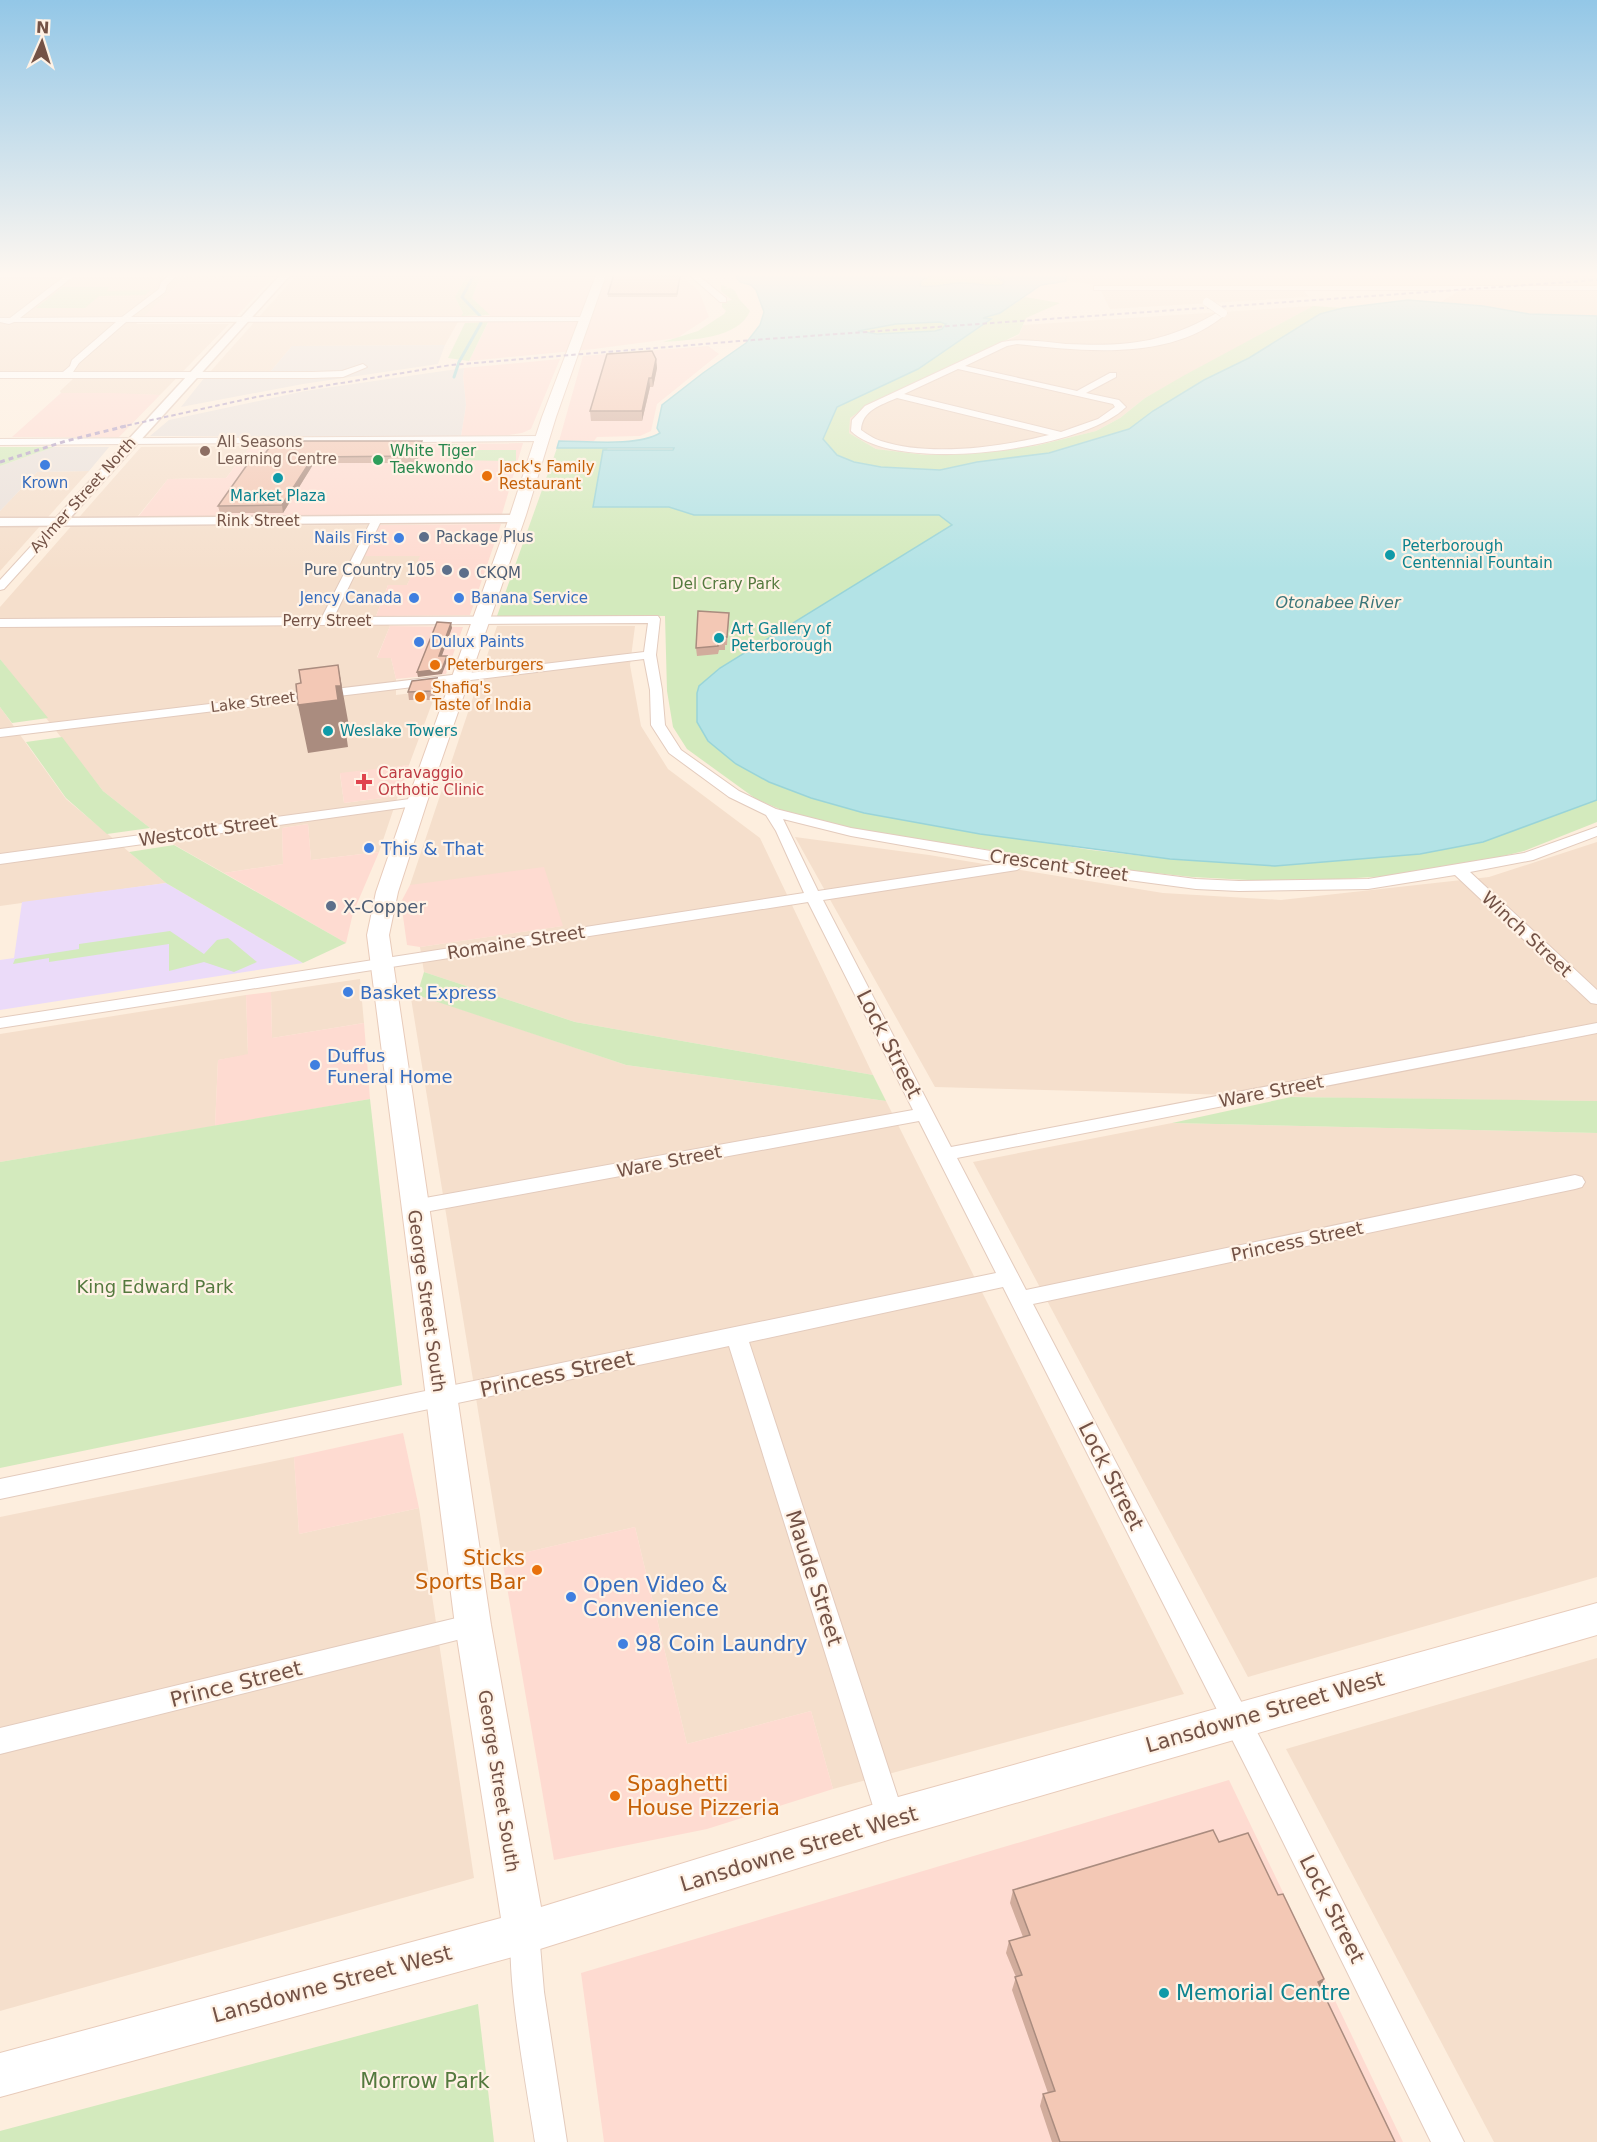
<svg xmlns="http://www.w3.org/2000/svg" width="1597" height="2142" font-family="'DejaVu Sans',sans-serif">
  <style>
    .residential { fill: #f5dfcc }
    .commercial { fill: #fedbd1 }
    .industrial { fill: #eae1db }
    .education { fill: #ebdbf9 }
    .green { fill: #d3eabd }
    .water { fill: #b3e3e6; stroke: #99d4d8; stroke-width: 1.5; fill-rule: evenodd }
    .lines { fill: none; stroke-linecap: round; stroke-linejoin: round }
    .stream { stroke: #99d4d8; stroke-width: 3 }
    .minor-casing { stroke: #e3cbbd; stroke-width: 2 }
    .tertiary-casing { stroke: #e3cbbd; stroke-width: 3 }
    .secondary-casing { stroke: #e8cbba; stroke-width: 2 }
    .minor { fill: #fff; fill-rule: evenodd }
    .tertiary { fill: #fff; fill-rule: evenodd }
    .secondary { fill: #fff; fill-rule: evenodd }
    .rail-far1 { stroke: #b09ec5; stroke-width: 2; stroke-dasharray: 4.5 3; stroke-linecap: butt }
    .rail { stroke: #b09ec5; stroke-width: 3; stroke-dasharray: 5 4; stroke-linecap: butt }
    .minor-bridge-casing { stroke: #e3cbbd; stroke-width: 9; stroke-linecap: butt }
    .minor-bridge { stroke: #fff; stroke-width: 8 }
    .wall { fill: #d1ac9c }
    .shaded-wall { fill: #aa8c7f }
    .building { fill: #f3c8b5; stroke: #aa8c7f; stroke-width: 1.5 }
    .education-dot { fill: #8d6e63; stroke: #fff2e5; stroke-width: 2 }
    .leisure-dot { fill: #2e9e5b; stroke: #fff2e5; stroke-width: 2 }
    .shop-dot { fill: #3f7fe0; stroke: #fff2e5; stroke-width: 2 }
    .food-dot { fill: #e8710a; stroke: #fff2e5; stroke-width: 2 }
    .culture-dot { fill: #0f9aa8; stroke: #fff2e5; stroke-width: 2 }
    .service-dot { fill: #5c6f8a; stroke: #fff2e5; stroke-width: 2 }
    .health-dot { fill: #e0444e; stroke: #fff2e5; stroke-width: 2 }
    .labels { text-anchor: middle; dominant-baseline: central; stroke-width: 4.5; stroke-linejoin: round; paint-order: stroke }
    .far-education-label { font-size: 15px; fill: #785e54; stroke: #fff2e5; text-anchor: start }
    .far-leisure-label { font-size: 15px; fill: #27864d; stroke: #fff2e5; text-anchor: start }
    .far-food-label { font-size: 15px; fill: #c56008; stroke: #fff2e5; text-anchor: start }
    .far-shop-label { font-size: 15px; fill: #366cbe; stroke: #fff2e5; text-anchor: end }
    .far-street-label { font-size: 15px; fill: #735246; stroke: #fff2e5 }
    .far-culture-label { font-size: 15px; fill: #0d838f; stroke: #fff2e5; text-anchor: start }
    .far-service-label { font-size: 15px; fill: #4e5e75; stroke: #fff2e5; text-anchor: start }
    .far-park-label { font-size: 15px; fill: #54793e; stroke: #fff2e5 }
    .far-health-label { font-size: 15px; fill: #be3a42; stroke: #fff2e5; text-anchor: start }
    .far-water-label { font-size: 16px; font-style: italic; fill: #3a757a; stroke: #fff2e5 }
    .street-label { font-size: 18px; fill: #735246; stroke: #fff2e5 }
    .shop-label { font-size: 18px; fill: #366cbe; stroke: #fff2e5; text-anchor: start }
    .service-label { font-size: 18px; fill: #4e5e75; stroke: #fff2e5; text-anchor: start }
    .park-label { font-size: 18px; fill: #54793e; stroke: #fff2e5 }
    .near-street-label { font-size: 21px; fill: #735246; stroke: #fff2e5 }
    .near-food-label { font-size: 21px; fill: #c56008; stroke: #fff2e5; text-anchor: end }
    .near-shop-label { font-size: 21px; fill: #366cbe; stroke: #fff2e5; text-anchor: start }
    .near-culture-label { font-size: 21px; fill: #0d838f; stroke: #fff2e5; text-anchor: start }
    .near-park-label { font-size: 21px; fill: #54793e; stroke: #fff2e5 }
  </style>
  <rect width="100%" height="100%" fill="#fdeede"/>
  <g class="residential">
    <path d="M299 272 467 275 455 297 463 313 445 345 292 346 271 371 210 372Z"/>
    <path d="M1066 272H1597V316L1529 314 1441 302 1460 290 1302 289 1309 297 1110 309 1098 285 1066 281Z"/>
    <path d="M187 276 136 324H229L160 395 61 393 60 391 73 379 76 372H0V277Z"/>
    <path d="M1313 306 1145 398 1120 418 1096 431 1035 446 926 455 876 449 849 433V418L867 406 1019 335 1023 325Z"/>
    <path d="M251 446 226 478 168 479 130 526 377 525 421 555 407 585H388L376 616 390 626 377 657 391 658 396 679V695L437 690 409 765 340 774 344 803 398 796 379 852 311 860 308 824 282 828 283 864 224 873 164 839 103 791 0 659V607L141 447Z"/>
    <path d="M89 471 0 571V511L37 472Z"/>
    <path d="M497 626H635L630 665 641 726 668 769 760 838 873 1075 575 1022 424 972 420 947 562 926 410 885Z"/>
    <path d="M0 707 66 799 166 883 0 906Z"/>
    <path d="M795 837 929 855 1163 893 1281 900 1489 877 1597 842V1101L1347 1098 935 1087Z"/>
    <path d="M360 979 364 1023 272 1038 271 992Z"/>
    <path d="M410 992 626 1065 886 1101 1184 1694 833 1789 811 1711 687 1744 635 1527 502 1558Z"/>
    <path d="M246 995 248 1055 218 1060 215 1126 0 1162V1034Z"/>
    <path d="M1172 1123 1597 1133V1577L1248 1677 973 1162Z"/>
    <path d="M294 1457 299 1534 419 1508 474 1878 0 2011V1517Z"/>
    <path d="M1597 1658V2142H1494L1286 1749Z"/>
  </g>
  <g class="commercial">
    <path d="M342 272H703L684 278 699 291 709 317 677 338 594 349 469 361 491 317 472 298 481 276Z"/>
    <path d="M187 276H274L235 318H142Z"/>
    <path d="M708 346 719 354 657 404 651 431 640 436 597 437 594 441H559L583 356Z"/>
    <path d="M560 359 531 429 522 433 509 435 461 436 466 405 463 377 464 368Z"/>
    <path d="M61 393H112L160 395 119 437H12Z"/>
    <path d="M523 443 502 514 138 517 168 479 226 478 251 446Z"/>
    <path d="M501 524 470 615 376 616 388 585H407L420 556H362L377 525Z"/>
    <path d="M390 626 463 627 446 674 396 679 391 658H377Z"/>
    <path d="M409 765 398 796 344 803 340 773Z"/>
    <path d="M308 824 311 860 379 852 353 913 346 943 224 873 283 864 282 828Z"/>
    <path d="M544 867 563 926 420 947 407 945 401 902 410 885Z"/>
    <path d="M271 992 272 1038 364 1023 370 1099 215 1126 218 1060 248 1054 246 995Z"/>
    <path d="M403 1433 419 1508 299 1534 294 1457Z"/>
    <path d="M635 1527 687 1744 811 1711 833 1789 707 1829 554 1860 502 1558Z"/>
    <path d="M1229 1780 1403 2142H604L581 1973Z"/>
  </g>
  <g class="industrial">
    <path d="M445 345 438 364 303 384 181 407 209 372 271 371 292 346Z"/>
    <path d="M464 368 463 377 466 405 461 436H150L169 420 305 391Z"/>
    <path d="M54 447H109L89 471 37 472 0 511V466Z"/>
  </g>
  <path class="education" d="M166 883 303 963 0 1010V960L14 958 22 902Z"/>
  <g class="green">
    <path d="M938 272H988L1005 282 1002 285C986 287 973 282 959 283 945 284 934 287 920 286L921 281Z"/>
    <path d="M467 275H481L472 298 490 315 461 316 463 313 455 297Z"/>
    <path d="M721 285 728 287 724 289 731 288 735 291 739 299 750 311C739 338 693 340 663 342L698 331 724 314 726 311 722 307V302L732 300 721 291Z"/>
    <path d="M63 287H109L107 291 150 290 145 295 99 296 85 308H36Z"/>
    <path d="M1025 297 1060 303 1026 318 1019 334 867 406 850 418 849 433 876 449 926 455 1035 446 1096 431 1120 418 1145 398 1183 376 1313 306 1343 308 1320 314 1249 358 1204 380 1153 411 1129 429 1049 453 977 462 940 470 881 467 854 462 836 454 823 440 837 407 918 369 990 320 981 319 1000 313Z"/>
    <path d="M488 322 469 361 448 358 465 323Z"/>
    <path d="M940 322 947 324C935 339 876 334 857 331L896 324Z"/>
    <path d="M451 444H458L455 446 460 450H516V461L452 460 446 458Z"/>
    <path d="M0 447H54L0 466Z"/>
    <path d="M608 447 593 507H669L694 515H939L953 525 720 668 699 686 736 764 769 782 811 798 864 813 1091 850 1170 859 1275 866 1420 854 1483 842 1597 800V822L1524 851 1462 866 1390 876 1286 882 1192 877 1109 868 859 830 791 814 756 799 687 749 673 727 667 691 665 616H497L557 448Z"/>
    <path d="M0 659 48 718 12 723 0 707Z"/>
    <path d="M62 737 103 791 150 828 107 834 66 798 26 742Z"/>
    <path d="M174 845 346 943 303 963 166 883 129 852Z"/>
    <path d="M170 931 204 954 217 940 228 938 257 962 234 972 204 962 169 971V944L49 962V958L13 964 15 959 79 949V944Z"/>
    <path d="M424 972 575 1022 873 1075 886 1101 626 1065 417 995Z"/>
    <path d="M1291 1097 1597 1101V1133L1172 1123Z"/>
    <path d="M370 1099 402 1385 0 1468V1162Z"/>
    <path d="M478 2004 494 2142H0V2131Z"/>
  </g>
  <path class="water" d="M742 272H938L921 281 920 286C934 288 945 284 959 283 973 282 986 287 1002 285L1005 282 988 272H1066V281L1041 285 1000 313 983 318 991 319 918 369 837 407 823 439 837 455 854 462 881 467 940 470 977 462 1049 453 1129 429 1153 411 1204 380 1249 358 1320 314 1343 308 1408 300 1483 306 1529 314 1597 316V800L1483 842 1420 854 1275 866 1170 859 980 834 864 813 811 798 769 782 736 764 708 741 697 722V693L699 686 720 668 952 525 939 515H694L669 507H593L603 450H673L674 448H557L559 441C586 441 637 447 660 433L657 428 662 405 703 373 746 343 760 325 764 312 756 290 751 285 740 282 736 276ZM940 322 946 324 942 329 935 331 877 334 858 331 896 324Z"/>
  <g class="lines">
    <path class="stream" d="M454 377 459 362 481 323 480 316 462 297 473 277"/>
    <defs>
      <g id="minor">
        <path d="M70 272H79L20 318 122 317 159 289 161 282 173 272H181L167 285 165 292 131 317H585L589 319 585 321 126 322 79 363 73 372H313L342 371 363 364 367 367 343 377 313 378H0V372H63L70 366 72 360 116 322H14L9 324 0 322V318H10Z"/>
        <path d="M686 272H694L726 298V302H720Z"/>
        <rect x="1094" y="286" width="503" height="4"/>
        <path d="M1220 311 1227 313C1172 362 1084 351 1017 344L1007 346 965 366 1077 391 1110 373H1116V377L1086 393 1119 400 1126 407C1083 450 897 475 851 431L852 420 865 406 1002 342C1023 338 1045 342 1066 344 1128 347 1166 343 1220 311ZM958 369 1113 404 1115 407 1098 419 1061 432 904 394ZM897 398 1049 435C1000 447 930 457 881 441 874 439 867 434 861 430 862 410 881 405 897 398Z"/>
        <path d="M545 436 547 438 542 441 0 445V439Z"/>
        <path d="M376 518 381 521 334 617 658 616 660 619 656 655 662 690 665 725 681 750 739 791 776 809 851 828 1033 858 1196 879 1239 881 1368 879 1524 853 1597 827V836L1533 860 1470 872 1597 990V1004L1591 1003 1455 875 1368 889 1239 891 1196 889 1024 866 1017 870 823 900 951 1147 1597 1023V1033L957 1158 1026 1290 1575 1175 1582 1177 1585 1182 1582 1187 1575 1189 1033 1304 1268 1753 1464 2142H1431L1248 1771 1003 1287 749 1342 905 1819 901 1829 891 1833 881 1829 877 1819 729 1346 0 1499V1479L996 1273 919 1121 414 1214 407 1212 404 1207 407 1202 414 1200 913 1110 808 902 0 1028V1018L804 893 776 831 766 815 729 797 669 753 651 725 650 690 644 659 0 737V729L644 652 648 623 0 627V619L322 617 371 521ZM783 819 851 836 1003 863 818 891Z"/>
        <path d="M59 519 63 520V524L4 589 0 590V580L55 520Z"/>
        <path d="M417 798 422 799 424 802 422 805 0 864V854Z"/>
        <path d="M473 1614 482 1617 486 1625 482 1633 473 1636 0 1754V1728Z"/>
        <path d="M524 1918 534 1923 539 1933 544 1992 567 2142H535C529 2100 501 1954 514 1923Z"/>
      </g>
      <path id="tertiary" d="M283 272H293L70 518 516 515 521 516 523 519 521 522 0 526V518H56Z"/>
      <path id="secondary" d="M0 272H687L682 275H606L556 417 526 515 427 802 398 892 389 935 491 1625 541 1907 891 1799 1597 1603V1635L891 1839 524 1954 0 2097V2053L501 1918 455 1625 367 935 376 892 407 802 510 515 542 417 596 275 0 277Z"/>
    </defs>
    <use href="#minor" class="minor-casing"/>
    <use href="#tertiary" class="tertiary-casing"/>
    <use href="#secondary" class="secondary-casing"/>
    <use href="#minor" class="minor"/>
    <use href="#tertiary" class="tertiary"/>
    <use href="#secondary" class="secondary"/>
    <path class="rail-far1" d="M120 427 256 397 451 365 739 341 1597 280"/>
    <path class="rail" d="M0 462 66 441 126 426"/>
    <defs>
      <path id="minor-bridge" d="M1207 302 1223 313"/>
    </defs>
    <use href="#minor-bridge" class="minor-bridge-casing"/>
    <use href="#minor-bridge" class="minor-bridge"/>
  </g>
  <g class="wall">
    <path d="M680 276 677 297H608V294Z"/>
    <path d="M656 359 657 368 653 387H650L642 421H591L590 411Z"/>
    <path d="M423 447 416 463H314L283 513H220L218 506 254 455Z"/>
    <path d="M729 613 727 645H725V650H719L718 654 697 656 696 648Z"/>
    <path d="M437 678 438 686 433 700H409L408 692Z"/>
    <path d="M1219 1842 1278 1895 1324 1979 1320 1987 1395 2142H1052L1040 2106 1043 2094 1048 2093 1012 1990 1016 1977 1006 1953 1009 1941 1023 1937 1010 1903 1013 1890Z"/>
  </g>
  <g class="shaded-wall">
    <path d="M656 359 657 368 653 387 652 378Z"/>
    <path d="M649 378 650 387 642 421V411Z"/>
    <path d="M422 441 423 447 416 463 415 456Z"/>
    <path d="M313 457 314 463 283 513 282 505Z"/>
    <path d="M451 623 452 628 440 661 439 656Z"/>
    <path d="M447 656V661L442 674 418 677 417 672Z"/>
    <path d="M338 665 350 732 346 733 348 747 308 753 298 705 336 686Z"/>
    <path d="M437 678 438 686 433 700 432 691Z"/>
    <path d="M1324 1979 1318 1992V1982Z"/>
  </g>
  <g class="building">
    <path d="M614 274 680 276 677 294H608Z"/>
    <path d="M652 351 656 359 652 378H649L642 411H590L607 354Z"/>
    <path d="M274 441H422L415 456 313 457 282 505 218 506 254 455H264Z"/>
    <path d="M698 611 729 613 727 637H725L724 642H718V646L696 648Z"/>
    <path d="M437 622 451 623 439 656H447L442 669 417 672Z"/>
    <path d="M338 665 341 686H336L338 700 298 705 296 684 301 683 299 670Z"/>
    <path d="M437 678 432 691 408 692 412 681Z"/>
    <path d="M1213 1830 1219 1842 1248 1833 1278 1895 1283 1894 1324 1979 1318 1982 1395 2142H1060L1043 2094 1055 2091 1015 1977 1022 1975 1009 1941 1030 1935 1013 1890Z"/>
  </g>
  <linearGradient id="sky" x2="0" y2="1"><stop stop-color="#93c7e7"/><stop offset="0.48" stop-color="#fef7f0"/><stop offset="1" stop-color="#fef7f0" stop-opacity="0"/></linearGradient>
  <rect width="1597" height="572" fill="url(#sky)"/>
  <circle class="education-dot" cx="205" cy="451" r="6"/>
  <circle class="leisure-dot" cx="378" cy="460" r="6"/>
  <g class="shop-dot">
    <circle cx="45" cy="465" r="6"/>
    <circle cx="399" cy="538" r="6"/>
    <circle cx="414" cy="598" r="6"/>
    <circle cx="459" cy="598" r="6"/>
    <circle cx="419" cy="642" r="6"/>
    <circle cx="369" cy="848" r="6"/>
    <circle cx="348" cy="992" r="6"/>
    <circle cx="315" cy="1065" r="6"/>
    <circle cx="571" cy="1597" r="6"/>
    <circle cx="623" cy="1644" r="6"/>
  </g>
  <g class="food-dot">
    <circle cx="487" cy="476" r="6"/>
    <circle cx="435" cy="665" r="6"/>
    <circle cx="420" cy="697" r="6"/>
    <circle cx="537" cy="1570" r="6"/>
    <circle cx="615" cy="1796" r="6"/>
  </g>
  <g class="culture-dot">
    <circle cx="278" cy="478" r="6"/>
    <circle cx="1390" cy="555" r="6"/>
    <circle cx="719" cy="638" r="6"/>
    <circle cx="328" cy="731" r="6"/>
    <circle cx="1164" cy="1993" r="6"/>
  </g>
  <g class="service-dot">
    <circle cx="424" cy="537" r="6"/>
    <circle cx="447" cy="570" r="6"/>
    <circle cx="464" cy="573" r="6"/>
    <circle cx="331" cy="906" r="6"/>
  </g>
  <path class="health-dot" d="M361 773h6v6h6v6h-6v6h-6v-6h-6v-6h6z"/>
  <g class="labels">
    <g class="far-education-label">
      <text x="217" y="442">All Seasons<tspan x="217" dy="17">Learning Centre</tspan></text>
    </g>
    <g class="far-leisure-label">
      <text x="390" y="451">White Tiger<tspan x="390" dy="17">Taekwondo</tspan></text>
    </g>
    <g class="far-food-label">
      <text x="499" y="467">Jack's Family<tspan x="499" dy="17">Restaurant</tspan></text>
      <text x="447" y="665">Peterburgers</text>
      <text x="432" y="688">Shafiq's<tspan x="432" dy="17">Taste of India</tspan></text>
    </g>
    <g class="far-shop-label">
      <text x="45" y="483" text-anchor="middle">Krown</text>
      <text x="387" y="538">Nails First</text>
      <text x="402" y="598">Jency Canada</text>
      <text x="471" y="598" text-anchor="start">Banana Service</text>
      <text x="431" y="642" text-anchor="start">Dulux Paints</text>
    </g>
    <g class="far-street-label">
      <text transform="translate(83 495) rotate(-48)">Aylmer Street North</text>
      <text x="258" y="521">Rink Street</text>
      <text x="327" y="621">Perry Street</text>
      <text transform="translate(253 702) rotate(-7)">Lake Street</text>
    </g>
    <g class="far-culture-label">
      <text x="278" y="496" text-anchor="middle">Market Plaza</text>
      <text x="1402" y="546">Peterborough<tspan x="1402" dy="17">Centennial Fountain</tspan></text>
      <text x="731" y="629">Art Gallery of<tspan x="731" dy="17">Peterborough</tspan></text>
      <text x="340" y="731">Weslake Towers</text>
    </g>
    <g class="far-service-label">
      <text x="436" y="537">Package Plus</text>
      <text x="435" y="570" text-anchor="end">Pure Country 105</text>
      <text x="476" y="573">CKQM</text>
    </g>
    <g class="far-park-label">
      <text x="726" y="584">Del Crary Park</text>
    </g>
    <g class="far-health-label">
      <text x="378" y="773">Caravaggio<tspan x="378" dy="17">Orthotic Clinic</tspan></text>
    </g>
    <g class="far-water-label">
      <text x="1338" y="602">Otonabee River</text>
    </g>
    <g class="street-label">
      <text transform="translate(208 830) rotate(-8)">Westcott Street</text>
      <text transform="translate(1059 865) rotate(8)">Crescent Street</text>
      <text transform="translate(1527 934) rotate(43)">Winch Street</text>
      <text transform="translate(516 942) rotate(-9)">Romaine Street</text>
      <text transform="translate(1271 1091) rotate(-11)">Ware Street</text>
      <text transform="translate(669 1161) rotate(-11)">Ware Street</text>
      <text transform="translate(1297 1241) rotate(-12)">Princess Street</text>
      <text transform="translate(427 1301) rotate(82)">George Street South</text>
      <text transform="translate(499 1781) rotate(81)">George Street South</text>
    </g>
    <g class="shop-label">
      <text x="381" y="848">This &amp; That</text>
      <text x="360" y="992">Basket Express</text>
      <text x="327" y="1055">Duffus<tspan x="327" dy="21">Funeral Home</tspan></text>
    </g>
    <g class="service-label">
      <text x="343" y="906">X-Copper</text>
    </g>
    <g class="park-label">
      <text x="155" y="1286">King Edward Park</text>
    </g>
    <g class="near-street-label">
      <text transform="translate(889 1044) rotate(63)">Lock Street</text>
      <text transform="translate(557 1374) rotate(-12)">Princess Street</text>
      <text transform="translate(1111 1476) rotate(63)">Lock Street</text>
      <text transform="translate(814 1578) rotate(72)">Maude Street</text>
      <text transform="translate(236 1684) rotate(-14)">Prince Street</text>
      <text transform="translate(1265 1712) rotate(-16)">Lansdowne Street West</text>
      <text transform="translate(799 1849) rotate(-17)">Lansdowne Street West</text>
      <text transform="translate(1332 1909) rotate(63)">Lock Street</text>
      <text transform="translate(332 1984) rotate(-15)">Lansdowne Street West</text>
    </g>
    <g class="near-food-label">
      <text x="525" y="1558">Sticks<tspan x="525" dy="24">Sports Bar</tspan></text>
      <text x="627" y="1784" text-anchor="start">Spaghetti<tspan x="627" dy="24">House Pizzeria</tspan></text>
    </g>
    <g class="near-shop-label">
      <text x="583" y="1585">Open Video &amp;<tspan x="583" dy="24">Convenience</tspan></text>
      <text x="635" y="1644">98 Coin Laundry</text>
    </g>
    <g class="near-culture-label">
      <text x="1176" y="1993">Memorial Centre</text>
    </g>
    <g class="near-park-label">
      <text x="425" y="2081">Morrow Park</text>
    </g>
  </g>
  <g transform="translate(42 42) rotate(3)" stroke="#fff2e5" stroke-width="4.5" paint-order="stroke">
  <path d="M0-4.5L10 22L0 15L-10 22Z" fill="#735246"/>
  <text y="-9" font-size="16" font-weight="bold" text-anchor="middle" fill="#735246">N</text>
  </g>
</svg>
